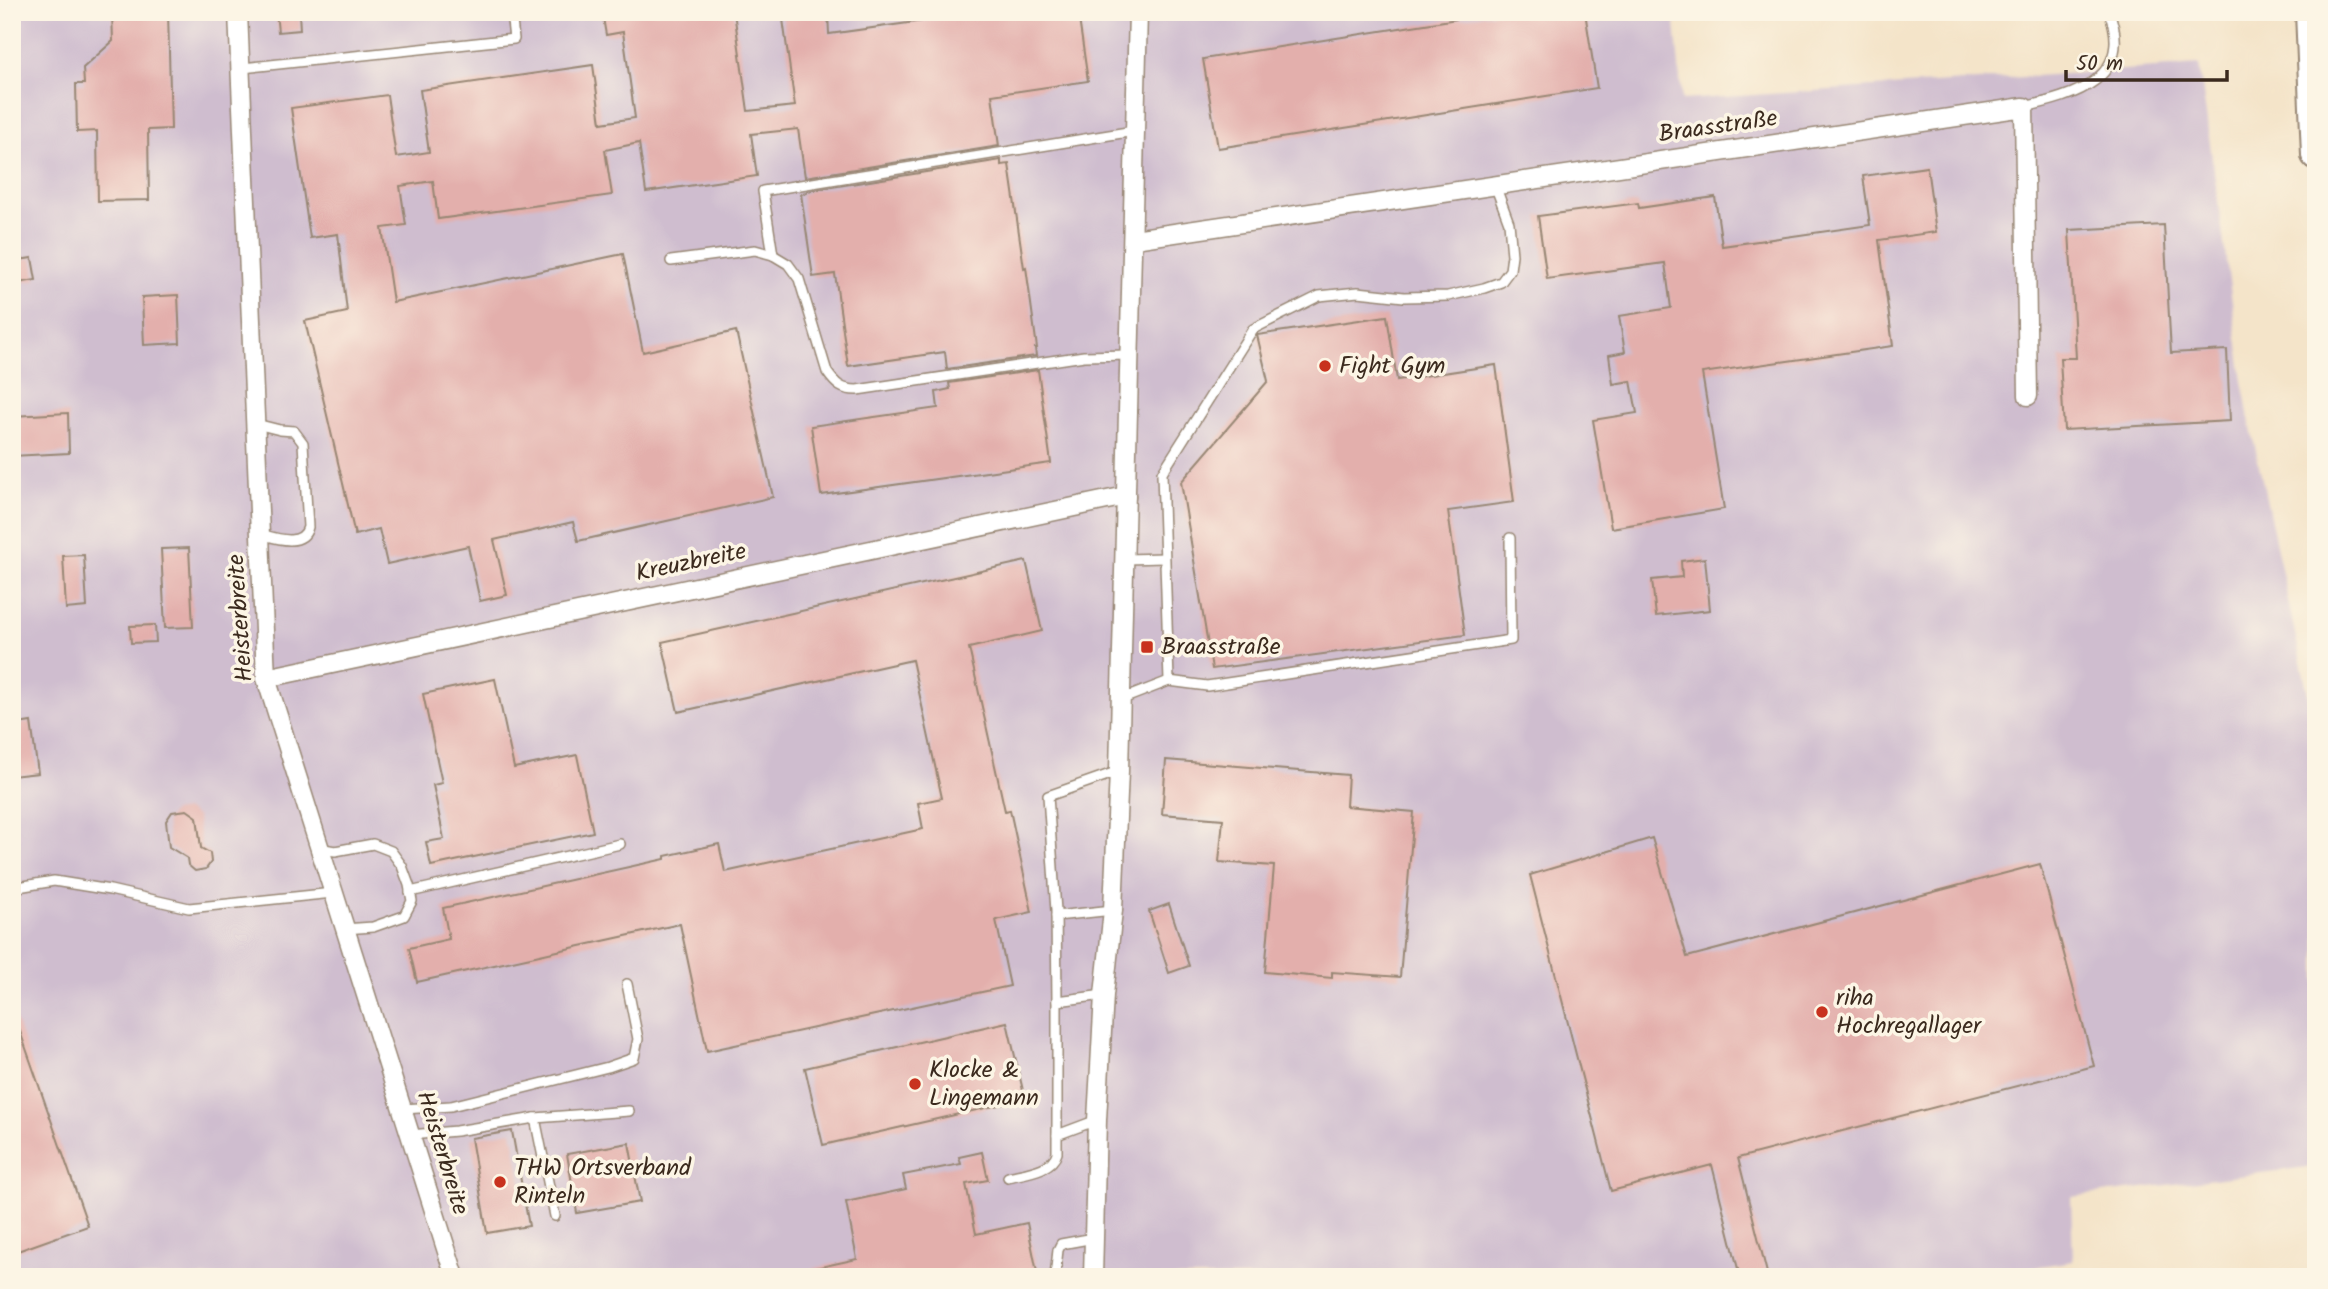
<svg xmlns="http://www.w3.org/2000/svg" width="2328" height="1289" font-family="Kalam,sans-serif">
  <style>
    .industrial { fill: #cfbdcf }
    .building { fill: #e3afac }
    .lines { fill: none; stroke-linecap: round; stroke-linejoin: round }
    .lane-casing { stroke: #988774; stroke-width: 12 }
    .street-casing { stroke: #988774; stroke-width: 21 }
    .primary-casing { stroke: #988774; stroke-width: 32 }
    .lane { stroke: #fff; stroke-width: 9 }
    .street { stroke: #fff; stroke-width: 18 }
    .primary { stroke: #fff; stroke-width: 28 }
    .poi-dot { fill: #c8321e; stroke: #fcf5e5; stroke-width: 2.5 }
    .labels { text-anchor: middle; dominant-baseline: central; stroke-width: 7; stroke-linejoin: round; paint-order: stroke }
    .street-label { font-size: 24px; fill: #3b2a1e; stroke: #fcf5e5 }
    .poi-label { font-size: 24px; fill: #3b2a1e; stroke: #fcf5e5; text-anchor: start }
  </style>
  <rect width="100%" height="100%" fill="#fcf5e5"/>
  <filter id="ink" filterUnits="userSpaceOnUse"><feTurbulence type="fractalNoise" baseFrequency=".0143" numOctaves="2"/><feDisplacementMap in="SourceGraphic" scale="14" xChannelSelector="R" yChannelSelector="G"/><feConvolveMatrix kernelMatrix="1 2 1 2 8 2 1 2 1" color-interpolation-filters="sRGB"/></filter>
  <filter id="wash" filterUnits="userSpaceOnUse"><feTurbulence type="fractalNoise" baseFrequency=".00686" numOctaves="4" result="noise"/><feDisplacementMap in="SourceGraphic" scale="28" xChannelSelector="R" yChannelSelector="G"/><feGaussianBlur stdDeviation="1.57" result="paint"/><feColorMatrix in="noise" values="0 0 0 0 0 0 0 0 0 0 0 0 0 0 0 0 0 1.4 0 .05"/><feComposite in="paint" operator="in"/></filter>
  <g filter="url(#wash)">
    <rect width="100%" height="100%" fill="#f4e4c9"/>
    <path class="industrial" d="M12 12H1674L1682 100 2199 65 2247 409 2316 732V1166L2071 1197 2073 1261 1970 1277H12Z"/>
    <g id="blocks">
      <g class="building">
        <path d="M112 12H168L171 129 148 130 149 200 98 201 97 131 77 132 76 84H84L83 68 113 41Z"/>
        <path d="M276 12H299L300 30 278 32Z"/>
        <path d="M602 12H734L748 111 795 106 782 12H828L829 34 987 12H1078L1088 81 992 95 999 146 805 177 798 129 751 134 757 176 646 192 639 143 605 150 612 195 438 219 433 181 400 186 406 225 382 228 393 302 623 254 643 352 736 331 773 497 578 541 573 522 494 540 507 595 480 601 468 546 387 564 379 529 355 535 305 321 347 312 338 234 310 238 291 108 387 95 396 157 429 152 420 90 593 65 601 123 635 118 623 32 606 35Z"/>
        <path d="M1501 12H1585L1597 88 1218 148 1203 59Z"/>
        <path d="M1001 160V165L1009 164 1024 268 1026 267 1037 348H1035L1036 356 947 369 945 352 848 366 835 274 813 277 801 194 807 193V191Z"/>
        <path d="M1927 167 1936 232 1879 240 1893 346 1702 373 1724 509 1611 528 1593 420 1637 413 1631 381 1613 384 1609 355 1625 352 1619 316 1671 308 1665 263 1547 279 1538 216 1638 203 1639 208 1715 197 1722 246 1870 225 1863 176Z"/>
        <path d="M2164 225 2171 353 2227 350 2230 421 2064 430 2060 358H2076L2069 230Z"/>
        <path d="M32 258 36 280 12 284V261Z"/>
        <path d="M178 295 180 343 144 345 142 297Z"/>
        <path d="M1387 316 1397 380 1496 365 1514 502 1448 511 1465 635 1212 669 1181 482 1268 381 1257 335Z"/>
        <path d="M1038 370 1051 463 821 495 811 426 938 408 936 392 950 389 949 383Z"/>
        <path d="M68 413 69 453 12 456V416Z"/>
        <path d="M189 548 193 627 165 628 161 549Z"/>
        <path d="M84 555 87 607 66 609 63 556Z"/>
        <path d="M1705 558 1710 610 1656 616 1652 580 1682 577 1681 561Z"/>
        <path d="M1026 561 1042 631 969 648 1005 811 1010 810 1032 912 996 920 1010 986 707 1051 680 924 417 982 409 948 449 939 443 908 665 859V856L719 844 725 872 923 829 918 803 942 798 912 660 678 712 662 642Z"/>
        <path d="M155 625 156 642 131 643 130 626Z"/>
        <path d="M495 679 514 768 577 755 593 832 431 866 426 842 444 839 433 785 442 783 423 694Z"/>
        <path d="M31 722 38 773 12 776V725Z"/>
        <path d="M1166 760 1348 775 1346 806 1414 812 1400 977 1332 972V978L1265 972 1274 866 1219 862 1223 819 1162 814Z"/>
        <path d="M187 810 197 817 201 848 210 853 211 862 206 869 195 871 188 865 187 858 169 847 166 821 172 812Z"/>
        <path d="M1652 838 1687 957 2040 864 2094 1066 1738 1158 1768 1277H1740L1712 1165 1611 1191 1530 875Z"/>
        <path d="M1169 904 1189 966 1169 973 1149 911Z"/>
        <path d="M15 1017 88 1226 12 1253V1018Z"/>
        <path d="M1007 1022 1025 1099 823 1145 805 1068Z"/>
        <path d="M512 1131 529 1226 487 1233 471 1138Z"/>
        <path d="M629 1143 640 1202 577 1213 567 1154Z"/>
        <path d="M982 1152 988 1180 966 1184 976 1234 1027 1223 1038 1277H811V1269L857 1259 846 1202 906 1189 903 1175 961 1164 959 1157Z"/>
      </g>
    </g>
  </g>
  <g filter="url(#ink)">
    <use href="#blocks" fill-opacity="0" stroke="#988774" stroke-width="2"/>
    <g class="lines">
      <defs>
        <g id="lane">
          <path d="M242 68 514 39 511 12"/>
          <path d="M2024 107C2074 96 2135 79 2109 12"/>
          <path d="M773 255 763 191 1134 131"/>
          <path d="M671 261 755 250 773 255 788 264 799 279 827 372C836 385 842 390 857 390L1084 356 1129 355"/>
          <path d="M256 424 280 430 294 431 303 443 308 527C303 548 275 538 260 534"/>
          <path d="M1126 559 1164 558"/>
          <path d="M1169 681 1207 686 1511 640 1510 538"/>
          <path d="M1120 700 1169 681 1162 473 1253 329 1319 296 1358 292 1404 297 1448 296 1484 288 1501 282 1510 270 1512 255 1509 223 1495 185"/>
          <path d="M319 848 335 851 373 844 391 851 402 866 409 885 412 901 404 916 373 927 344 929"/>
          <path d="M12 888 54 881 110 890 189 908 333 893"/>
          <path d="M410 892 620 844"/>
          <path d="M1056 916 1113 910"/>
          <path d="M1104 995 1057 1001 1056 911 1048 796 1119 771"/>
          <path d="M403 1109 451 1106 608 1067 634 1058 638 1039 627 984"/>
          <path d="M535 1118 555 1216"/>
          <path d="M410 1135 456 1131 535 1118 629 1111"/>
          <path d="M1057 1135 1097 1120"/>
          <path d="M1008 1177C1024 1173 1052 1171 1057 1153V1001"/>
          <path d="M1055 1277 1058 1250 1061 1244 1094 1238"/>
        </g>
        <g id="street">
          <path d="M238 12 266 678 455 1277"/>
          <path d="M1134 239 2024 107 2028 396"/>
          <path d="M266 678 1126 496"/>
          <path d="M1093 1277 1097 1120 1104 995 1113 910 1119 771 1138 12"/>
        </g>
        <path id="primary" d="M2310 12 2316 155"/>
      </defs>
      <use href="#lane" class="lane-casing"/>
      <use href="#street" class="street-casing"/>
      <use href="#primary" class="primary-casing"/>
      <use href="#lane" class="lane"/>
      <use href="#street" class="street"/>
      <use href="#primary" class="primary"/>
    </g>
  </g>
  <g class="poi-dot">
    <circle cx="1325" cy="366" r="7"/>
    <rect x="1140" y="640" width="14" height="14" rx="3.5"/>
    <circle cx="1822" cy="1012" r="7"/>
    <circle cx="915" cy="1084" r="7"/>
    <circle cx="500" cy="1182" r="7"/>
  </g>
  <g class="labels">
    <g class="street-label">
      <text transform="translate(1718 127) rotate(-8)">Braasstraße</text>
      <text transform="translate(691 563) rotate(-12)">Kreuzbreite</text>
      <text transform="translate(241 618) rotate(-94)">Heisterbreite</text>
      <text transform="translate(442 1153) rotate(73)">Heisterbreite</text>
    </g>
    <g class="poi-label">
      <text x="1339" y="366">Fight Gym</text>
      <text x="1161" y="647">Braasstraße</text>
      <text x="1836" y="998">riha<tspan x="1836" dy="28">Hochregallager</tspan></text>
      <text x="929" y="1070">Klocke &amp;<tspan x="929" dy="28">Lingemann</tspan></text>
      <text x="514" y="1168">THW Ortsverband<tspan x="514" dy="28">Rinteln</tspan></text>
    </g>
  </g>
  <rect width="2328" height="1289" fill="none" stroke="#fcf5e5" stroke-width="42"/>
  <path d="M2066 70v10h161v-10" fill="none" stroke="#3b2a1e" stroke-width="3.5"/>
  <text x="2076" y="70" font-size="21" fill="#3b2a1e" stroke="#fcf5e5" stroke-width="5" paint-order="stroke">50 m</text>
</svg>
